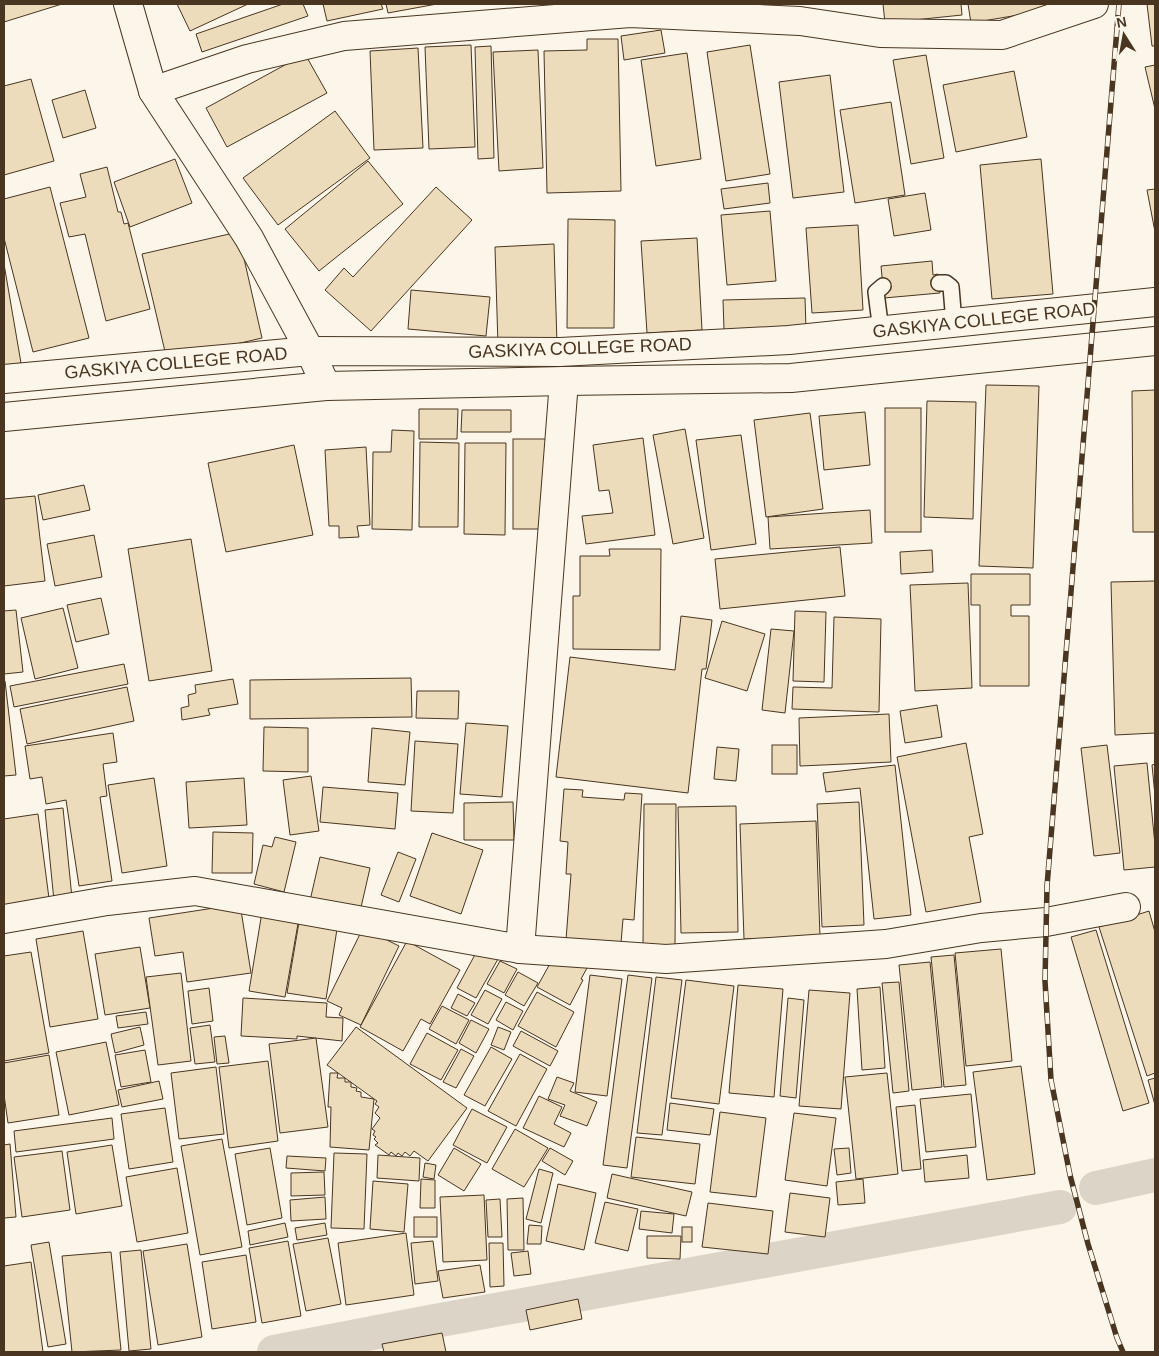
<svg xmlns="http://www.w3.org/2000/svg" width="1159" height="1356" font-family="Arial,sans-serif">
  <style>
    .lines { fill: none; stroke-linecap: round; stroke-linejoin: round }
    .canal { stroke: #dcd4c6; stroke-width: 34 }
    .building { fill: #ecdcbc; stroke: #4a3520 }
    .service-casing { stroke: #4a3520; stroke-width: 18 }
    .minor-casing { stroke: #4a3520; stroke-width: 30 }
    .secondary-casing { stroke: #4a3520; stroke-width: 30 }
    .service { stroke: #fbf6e9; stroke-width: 15 }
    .minor { stroke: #fbf6e9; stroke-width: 28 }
    .secondary { stroke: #fbf6e9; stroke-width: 28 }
    .rail-casing { stroke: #4a3520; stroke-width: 5.5 }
    .rail { stroke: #fbf6e9; stroke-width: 4; stroke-dasharray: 11; stroke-linecap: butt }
    .labels { text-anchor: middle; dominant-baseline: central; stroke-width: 4; stroke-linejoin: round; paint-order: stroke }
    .street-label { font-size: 18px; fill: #4a3520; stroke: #fbf6e9 }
  </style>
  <rect width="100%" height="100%" fill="#fbf6e9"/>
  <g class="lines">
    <g class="canal">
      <path d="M1096 1188 1155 1175"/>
      <path d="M274 1352 435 1321 1060 1207"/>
    </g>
  </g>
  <g class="building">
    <path d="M4 4H62L4 22Z"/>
    <path d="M177 4H248L190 31Z"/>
    <path d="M283 4H303L308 16 202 52 196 34Z"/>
    <path d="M323 4H381L383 9 327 21Z"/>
    <path d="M386 4H437L388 13Z"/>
    <path d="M883 4H961L962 15 885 23Z"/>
    <path d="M968 4H1053L1054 9 971 23Z"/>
    <path d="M1147 4H1155V46H1152Z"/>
    <path d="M661 30 665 53 624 60 621 36Z"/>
    <path d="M587 39H618L621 191 547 193 544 51 587 50Z"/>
    <path d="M471 45 475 147 429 149 425 47Z"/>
    <path d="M750 45 770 174 726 181 707 52Z"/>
    <path d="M491 46 494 158 478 159 475 47Z"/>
    <path d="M418 48 423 148 374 150 370 51Z"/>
    <path d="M538 50 543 168 499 171 493 52Z"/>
    <path d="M687 53 701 159 656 166 641 60Z"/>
    <path d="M305 54 327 93 227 147 206 108Z"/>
    <path d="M926 55 944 158 911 164 893 60Z"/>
    <path d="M1155 65V109L1145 67Z"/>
    <path d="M1014 71 1027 137 956 152 943 85Z"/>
    <path d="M830 75 844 192 793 198 779 82Z"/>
    <path d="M31 79 54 161 4 175V86Z"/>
    <path d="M85 90 96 128 63 138 52 100Z"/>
    <path d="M891 102 905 195 855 203 840 110Z"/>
    <path d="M335 111 370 158 278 225 243 178Z"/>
    <path d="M175 159 192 203 130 227 114 182Z"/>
    <path d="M1041 159 1053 294 992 299 980 165Z"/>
    <path d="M368 161 403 204 319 271 285 229Z"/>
    <path d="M107 167 118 212H121L124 224 128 223 150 309 106 321 85 234 69 237 60 203 86 197 80 174Z"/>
    <path d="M768 183 770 203 724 209 721 189Z"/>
    <path d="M50 187 89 338 33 352 4 238V199Z"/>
    <path d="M436 187 472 220 371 331 325 290 344 268 353 277Z"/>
    <path d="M1155 189V232L1147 190Z"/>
    <path d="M925 193 931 230 894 236 888 199Z"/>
    <path d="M770 211 776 281 727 285 721 215Z"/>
    <path d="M568 219 615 220 614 328H567Z"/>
    <path d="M858 225 863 310 812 313 806 228Z"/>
    <path d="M238 232 262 338 167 360 142 254Z"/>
    <path d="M697 238 702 330 647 333 641 241Z"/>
    <path d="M554 244 557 344 498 346 495 247Z"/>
    <path d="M932 261 933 275 938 274 940 293 884 298 881 266Z"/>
    <path d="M4 264 21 363 4 366Z"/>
    <path d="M411 290 490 297 486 336 408 329Z"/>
    <path d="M805 298 806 329 724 330 723 300Z"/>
    <path d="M986 385 1039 386 1033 568 979 566Z"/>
    <path d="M1155 390V532H1133L1132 391Z"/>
    <path d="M927 401 976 402 973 519 924 517Z"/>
    <rect x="885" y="408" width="36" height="124"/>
    <path d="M419 409H458L457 439H419Z"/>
    <path d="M462 410H511V432H461Z"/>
    <path d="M865 412 870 465 824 470 819 416Z"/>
    <path d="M810 413 823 509 766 517 754 420Z"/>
    <path d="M685 429 704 538 673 544 653 435Z"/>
    <path d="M392 430 414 431 412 530 372 529 373 452H391Z"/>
    <path d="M741 435 756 544 711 550 696 440Z"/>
    <path d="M643 438 655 535 586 544 582 516 613 513 609 490 599 491 593 445Z"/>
    <rect x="513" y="439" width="39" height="90"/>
    <path d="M420 442 459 443 458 527H419Z"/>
    <path d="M465 443H506L505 535 464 534Z"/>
    <path d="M294 445 313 535 226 552 208 463Z"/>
    <path d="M366 447 370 525 357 526 359 537 339 538V526H329L325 450Z"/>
    <path d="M84 485 90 510 43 520 38 495Z"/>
    <path d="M35 496 45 581 4 586V499Z"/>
    <path d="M870 510 872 543 770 549 768 517Z"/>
    <path d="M94 535 102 577 55 586 47 544Z"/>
    <path d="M191 539 212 671 149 681 128 549Z"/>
    <path d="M840 547 845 596 720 609 715 559Z"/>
    <path d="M609 549H661L660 650 573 649V596H580V556H610Z"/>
    <path d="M932 550 933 572 901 574 900 552Z"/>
    <path d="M971 574H1030V605H1011V616H1029V686H980V605H971Z"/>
    <path d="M1155 581V733L1115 735 1111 582Z"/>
    <path d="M968 583 972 688 915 691 910 585Z"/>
    <path d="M101 598 109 634 76 642 67 605Z"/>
    <path d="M63 608 78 668 35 679 21 618Z"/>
    <path d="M16 610 23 672 4 674V611Z"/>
    <path d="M795 611 826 612 824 682 793 681Z"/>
    <path d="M681 616 712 620 706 669H702L688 793 556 777 570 657 675 670Z"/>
    <path d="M834 617 881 619 879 712 792 709 793 687 832 688Z"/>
    <path d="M722 621 765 634 747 691 705 678Z"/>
    <path d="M771 629 794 631 785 713 762 710Z"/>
    <path d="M124 664 128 684 14 707 10 686Z"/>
    <path d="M411 678 412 717 250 719V680Z"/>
    <path d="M233 679 238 704 208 709 210 715 182 720 181 708 189 706 188 695 196 693 195 685Z"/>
    <path d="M4 681H5L16 775 4 776Z"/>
    <path d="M127 687 134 721 27 744 20 709Z"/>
    <path d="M417 691H459L458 719 416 718Z"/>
    <path d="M937 705 942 737 905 743 900 711Z"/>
    <path d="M889 714 891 762 800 766 799 718Z"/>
    <path d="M466 723 508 726 502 797 460 794Z"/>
    <path d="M264 727 308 728V772L263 771Z"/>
    <path d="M372 728 410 732 405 785 368 782Z"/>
    <path d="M113 733 117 762 103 764 107 796 100 797 112 881 79 886 66 800 46 804 42 777 30 779 25 746Z"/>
    <path d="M415 741 458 744 453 813 411 811Z"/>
    <path d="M966 743 983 834 969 837 981 902 926 912 897 757Z"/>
    <rect x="772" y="745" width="25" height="29"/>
    <path d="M1107 745 1120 853 1094 856 1081 748Z"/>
    <path d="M717 747 739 749 736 781 714 779Z"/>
    <path d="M1147 763 1155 845V867L1124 870 1114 766Z"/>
    <path d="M1155 764V796L1152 765Z"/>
    <path d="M895 765 911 915 874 919 860 788 826 792 823 773Z"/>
    <path d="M311 776 319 831 290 835 283 780Z"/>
    <path d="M154 778 167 866 122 873 108 785Z"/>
    <path d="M244 778 247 825 189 828 186 782Z"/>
    <path d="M323 787 398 793 395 829 320 822Z"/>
    <path d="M564 789 583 790 582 797 624 800 625 793 642 794 634 920 623 919 621 943 566 940 571 874H566L568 842 560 841Z"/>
    <path d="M513 802 514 840H464V803Z"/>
    <path d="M859 802 864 925 822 927 817 804Z"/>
    <path d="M644 804H676L675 945H643Z"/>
    <path d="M736 806 738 932 681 933 678 807Z"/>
    <path d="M63 808 72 898 54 901 45 810Z"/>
    <path d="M38 814 50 906 4 912V819Z"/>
    <path d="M816 821 820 937 744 939 740 824Z"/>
    <path d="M213 832 253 833 252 873H212Z"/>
    <path d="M432 833 483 850 461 914 410 896Z"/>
    <path d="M275 837 296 842 284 892 254 884 263 845 272 847Z"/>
    <path d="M398 852 416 859 399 902 381 895Z"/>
    <path d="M320 857 370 868 359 916 309 905Z"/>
    <path d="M240 904 251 973 187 982 183 952 155 956 149 918Z"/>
    <path d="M1149 911 1155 932V1073L1147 1076 1099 927Z"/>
    <path d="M262 912 299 918 285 997 249 991Z"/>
    <path d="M299 922 337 929 326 999 287 993Z"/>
    <path d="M363 928 399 946 361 1025 339 1015 342 1008 327 1001Z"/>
    <path d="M1096 930 1149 1103 1123 1111 1071 937Z"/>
    <path d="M83 931 98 1019 50 1027 36 939Z"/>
    <path d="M407 941 460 970 430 1024 421 1019 403 1051 360 1027Z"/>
    <path d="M140 947 150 1008 105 1015 95 954Z"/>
    <path d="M478 949 498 959 476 998 457 988Z"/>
    <path d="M1001 949 1012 1061 966 1066 955 953Z"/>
    <path d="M557 951 587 968 581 979 583 980 570 1005 537 987Z"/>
    <path d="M31 952 49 1053 4 1061V956Z"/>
    <path d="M954 955 966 1085 944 1087 931 957Z"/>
    <path d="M500 961 517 969 504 993 487 984Z"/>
    <path d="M930 962 942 1087 912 1090 899 965Z"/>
    <path d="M518 972 538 983 524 1006 505 995Z"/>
    <path d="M181 973 191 1061 158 1065 146 977Z"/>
    <path d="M590 975 622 979 607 1096 575 1092Z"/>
    <path d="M628 975 652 978 627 1168 603 1165Z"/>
    <path d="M656 977 682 980 662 1135 637 1133Z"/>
    <path d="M686 980 734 986 719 1104 671 1098Z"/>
    <path d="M899 982 909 1091 893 1093 882 983Z"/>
    <path d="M738 985 783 989 774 1097 729 1093Z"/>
    <path d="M880 987 885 1068 862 1070 857 989Z"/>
    <path d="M209 988 213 1021 192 1024 188 991Z"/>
    <path d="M485 990 502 999 488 1024 471 1015Z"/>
    <path d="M809 990 850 993 841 1109 799 1106Z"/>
    <path d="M537 992 574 1012 556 1047 518 1026Z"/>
    <path d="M458 994 475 1003 467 1016 451 1008Z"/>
    <path d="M243 998 327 1003 326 1017 343 1018 342 1041 297 1036V1039L241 1036Z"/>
    <path d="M788 998 804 1000 796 1098 780 1096Z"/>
    <path d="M506 1002 523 1011 513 1030 496 1020Z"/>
    <path d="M442 1006 469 1020 456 1044 429 1029Z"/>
    <path d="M146 1012 148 1024 118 1028 116 1016Z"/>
    <path d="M471 1020 489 1029 476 1053 459 1043Z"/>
    <path d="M210 1025 215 1062 195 1064 190 1028Z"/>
    <path d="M140 1027 144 1045 115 1053 111 1034Z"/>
    <path d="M356 1027 467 1108 428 1161 414 1151 410 1156 405 1152 402 1156 398 1153 396 1156 391 1152 389 1155 375 1145 378 1143 374 1139 376 1137 373 1135 375 1131 372 1129 380 1118 375 1113 379 1107 375 1104 377 1101 327 1065Z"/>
    <path d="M498 1027 511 1032 504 1050 491 1045Z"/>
    <path d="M521 1031 558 1051 550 1066 513 1046Z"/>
    <path d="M427 1033 458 1050 441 1080 410 1064Z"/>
    <path d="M225 1036 229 1063 217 1064 214 1037Z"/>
    <path d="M316 1038 328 1127 280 1133 269 1044Z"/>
    <path d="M106 1042 119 1105 69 1115 56 1052Z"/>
    <path d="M491 1047 512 1059 485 1106 464 1095Z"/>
    <path d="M461 1049 474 1056 456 1088 443 1082Z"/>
    <path d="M145 1050 151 1082 121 1087 115 1055Z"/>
    <path d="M520 1054 547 1069 516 1126 488 1111Z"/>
    <path d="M49 1055 59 1115 8 1123 4 1095V1063Z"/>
    <path d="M268 1061 278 1141 229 1148 219 1067Z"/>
    <path d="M1021 1066 1035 1174 987 1180 973 1072Z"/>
    <path d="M216 1067 224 1134 179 1139 171 1073Z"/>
    <path d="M330 1073H338L337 1078H345V1082H351V1087L357 1088 356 1091 361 1092V1097L374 1099 369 1150 330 1147 331 1107H328Z"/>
    <path d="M887 1073 898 1174 856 1179 845 1077Z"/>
    <path d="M557 1077 574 1083 570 1091 597 1102 587 1126 560 1116 565 1105 548 1099Z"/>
    <path d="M1155 1078V1105L1148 1080Z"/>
    <path d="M159 1081 163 1099 122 1107 118 1090Z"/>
    <path d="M971 1094 976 1147 926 1152 920 1099Z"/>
    <path d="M539 1096 562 1107 554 1124 571 1133 564 1147 523 1128Z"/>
    <path d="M670 1103 714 1109 710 1135 667 1130Z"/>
    <path d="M915 1105 921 1169 902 1171 896 1107Z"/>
    <path d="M165 1108 173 1162 129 1169 121 1114Z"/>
    <path d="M472 1109 507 1127 487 1163 453 1145Z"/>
    <path d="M720 1112 766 1118 756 1197 710 1192Z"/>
    <path d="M794 1113 836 1118 827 1186 785 1180Z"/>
    <path d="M112 1118 114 1139 16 1152 14 1131Z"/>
    <path d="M515 1129 548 1148 524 1187 492 1169Z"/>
    <path d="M636 1137 700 1144 695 1184 631 1177Z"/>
    <path d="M222 1139 242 1247 200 1255 181 1146Z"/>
    <path d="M10 1144 16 1217 4 1218V1145Z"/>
    <path d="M112 1145 122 1206 76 1214 67 1152Z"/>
    <path d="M270 1148 282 1218 247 1225 235 1154Z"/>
    <path d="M454 1148 481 1164 464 1191 438 1175Z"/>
    <path d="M550 1148 573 1161 565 1175 542 1161Z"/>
    <path d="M849 1148 851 1173 837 1175 834 1149Z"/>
    <path d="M62 1151 70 1210 22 1217 14 1157Z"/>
    <path d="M334 1153 367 1154 364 1229 331 1228Z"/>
    <path d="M378 1155 420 1158 419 1181 377 1178Z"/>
    <path d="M967 1155 969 1178 925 1182 923 1160Z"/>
    <path d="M287 1156 326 1158 325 1171 286 1168Z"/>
    <path d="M425 1163 436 1165 434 1179 423 1177Z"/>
    <path d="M177 1168 188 1233 137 1242 126 1177Z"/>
    <path d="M539 1169 553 1173 541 1223 526 1219Z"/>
    <path d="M324 1172 325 1195 291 1196V1173Z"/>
    <path d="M612 1174 692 1192 686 1216 607 1198Z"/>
    <path d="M421 1179 435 1180V1208H420Z"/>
    <path d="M863 1179 865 1203 838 1205 836 1182Z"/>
    <path d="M373 1181 408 1184 404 1232 370 1229Z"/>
    <path d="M558 1184 596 1193 584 1250 546 1241Z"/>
    <path d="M790 1193 830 1198 825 1237 785 1232Z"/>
    <path d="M484 1195 487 1260 443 1262 440 1197Z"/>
    <path d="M325 1197 326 1219 291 1221 290 1200Z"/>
    <path d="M523 1198 524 1250H508L507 1199Z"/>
    <path d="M500 1199 502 1237H488L486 1200Z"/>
    <path d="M605 1202 638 1209 628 1251 595 1243Z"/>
    <path d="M708 1203 773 1211 768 1254 702 1247Z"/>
    <path d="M641 1211 674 1214 672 1233 639 1229Z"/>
    <rect x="414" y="1217" width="23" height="20"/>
    <path d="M285 1223 288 1237 250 1245 248 1231Z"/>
    <path d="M325 1223 327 1235 297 1240 295 1228Z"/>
    <path d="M529 1225 542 1226 541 1244H527Z"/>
    <rect x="682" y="1227" width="10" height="15"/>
    <path d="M406 1233 414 1295 346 1305 338 1243Z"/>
    <path d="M647 1236H681L680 1259 647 1258Z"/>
    <path d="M328 1238 341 1304 306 1311 293 1244Z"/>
    <path d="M288 1241 301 1316 262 1323 249 1248Z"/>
    <path d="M433 1241 438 1281 415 1284 411 1243Z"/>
    <path d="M49 1242 66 1344 48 1347 31 1245Z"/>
    <path d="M489 1243H503L504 1286 490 1287Z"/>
    <path d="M187 1244 202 1337 158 1345 143 1251Z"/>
    <path d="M141 1250 151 1349 129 1351 120 1252Z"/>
    <path d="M528 1251 531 1274 514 1276 511 1253Z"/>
    <path d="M111 1252 121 1350 72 1352 62 1256Z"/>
    <path d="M246 1255 256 1322 212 1329 202 1262Z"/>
    <path d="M31 1262 43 1352H4V1266Z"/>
    <path d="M480 1265 485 1292 443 1298 438 1271Z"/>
    <path d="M578 1299 582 1319 530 1330 526 1310Z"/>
    <path d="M442 1333 446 1352H384L382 1344Z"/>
  </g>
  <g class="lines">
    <defs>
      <g id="service">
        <path d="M939 283H946L951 287 954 323"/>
        <path d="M881 331 876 292 883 286"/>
      </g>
      <g id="minor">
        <path d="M128 4 153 91 249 238 310 351 326 386"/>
        <path d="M153 91 247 59 344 36 630 13 800 21 880 33 1002 35 1094 4"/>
        <path d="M4 919 107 901 195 891 520 949 666 959 886 944 981 928 1046 922 1126 907"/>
        <path d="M520 949 564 381"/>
      </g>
      <g id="secondary">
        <path d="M4 379 310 351 560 352 789 340 1155 302"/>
        <path d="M4 417 326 386 564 381 791 378 1155 341"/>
      </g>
    </defs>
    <use href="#service" class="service-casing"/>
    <use href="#minor" class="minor-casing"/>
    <use href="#secondary" class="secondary-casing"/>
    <use href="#service" class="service"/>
    <use href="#minor" class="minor"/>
    <use href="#secondary" class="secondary"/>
    <defs>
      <path id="rail" d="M1119 4 1047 886 1045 981 1051 1080 1070 1175 1088 1244 1117 1338 1123 1352"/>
    </defs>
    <use href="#rail" class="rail-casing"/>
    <use href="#rail" class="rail"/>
  </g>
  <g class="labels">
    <g class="street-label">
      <text transform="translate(984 320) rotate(-6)">GASKIYA COLLEGE ROAD</text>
      <text transform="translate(580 348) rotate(-2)">GASKIYA COLLEGE ROAD</text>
      <text transform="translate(176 363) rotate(-5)">GASKIYA COLLEGE ROAD</text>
    </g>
  </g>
  <rect width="1159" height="1356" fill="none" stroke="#4a3520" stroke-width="10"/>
  <g transform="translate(1124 35) rotate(349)" stroke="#fbf6e9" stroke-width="4" paint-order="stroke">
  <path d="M0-4L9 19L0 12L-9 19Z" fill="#4a3520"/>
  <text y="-8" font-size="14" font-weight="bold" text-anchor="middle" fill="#4a3520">N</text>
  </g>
</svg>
